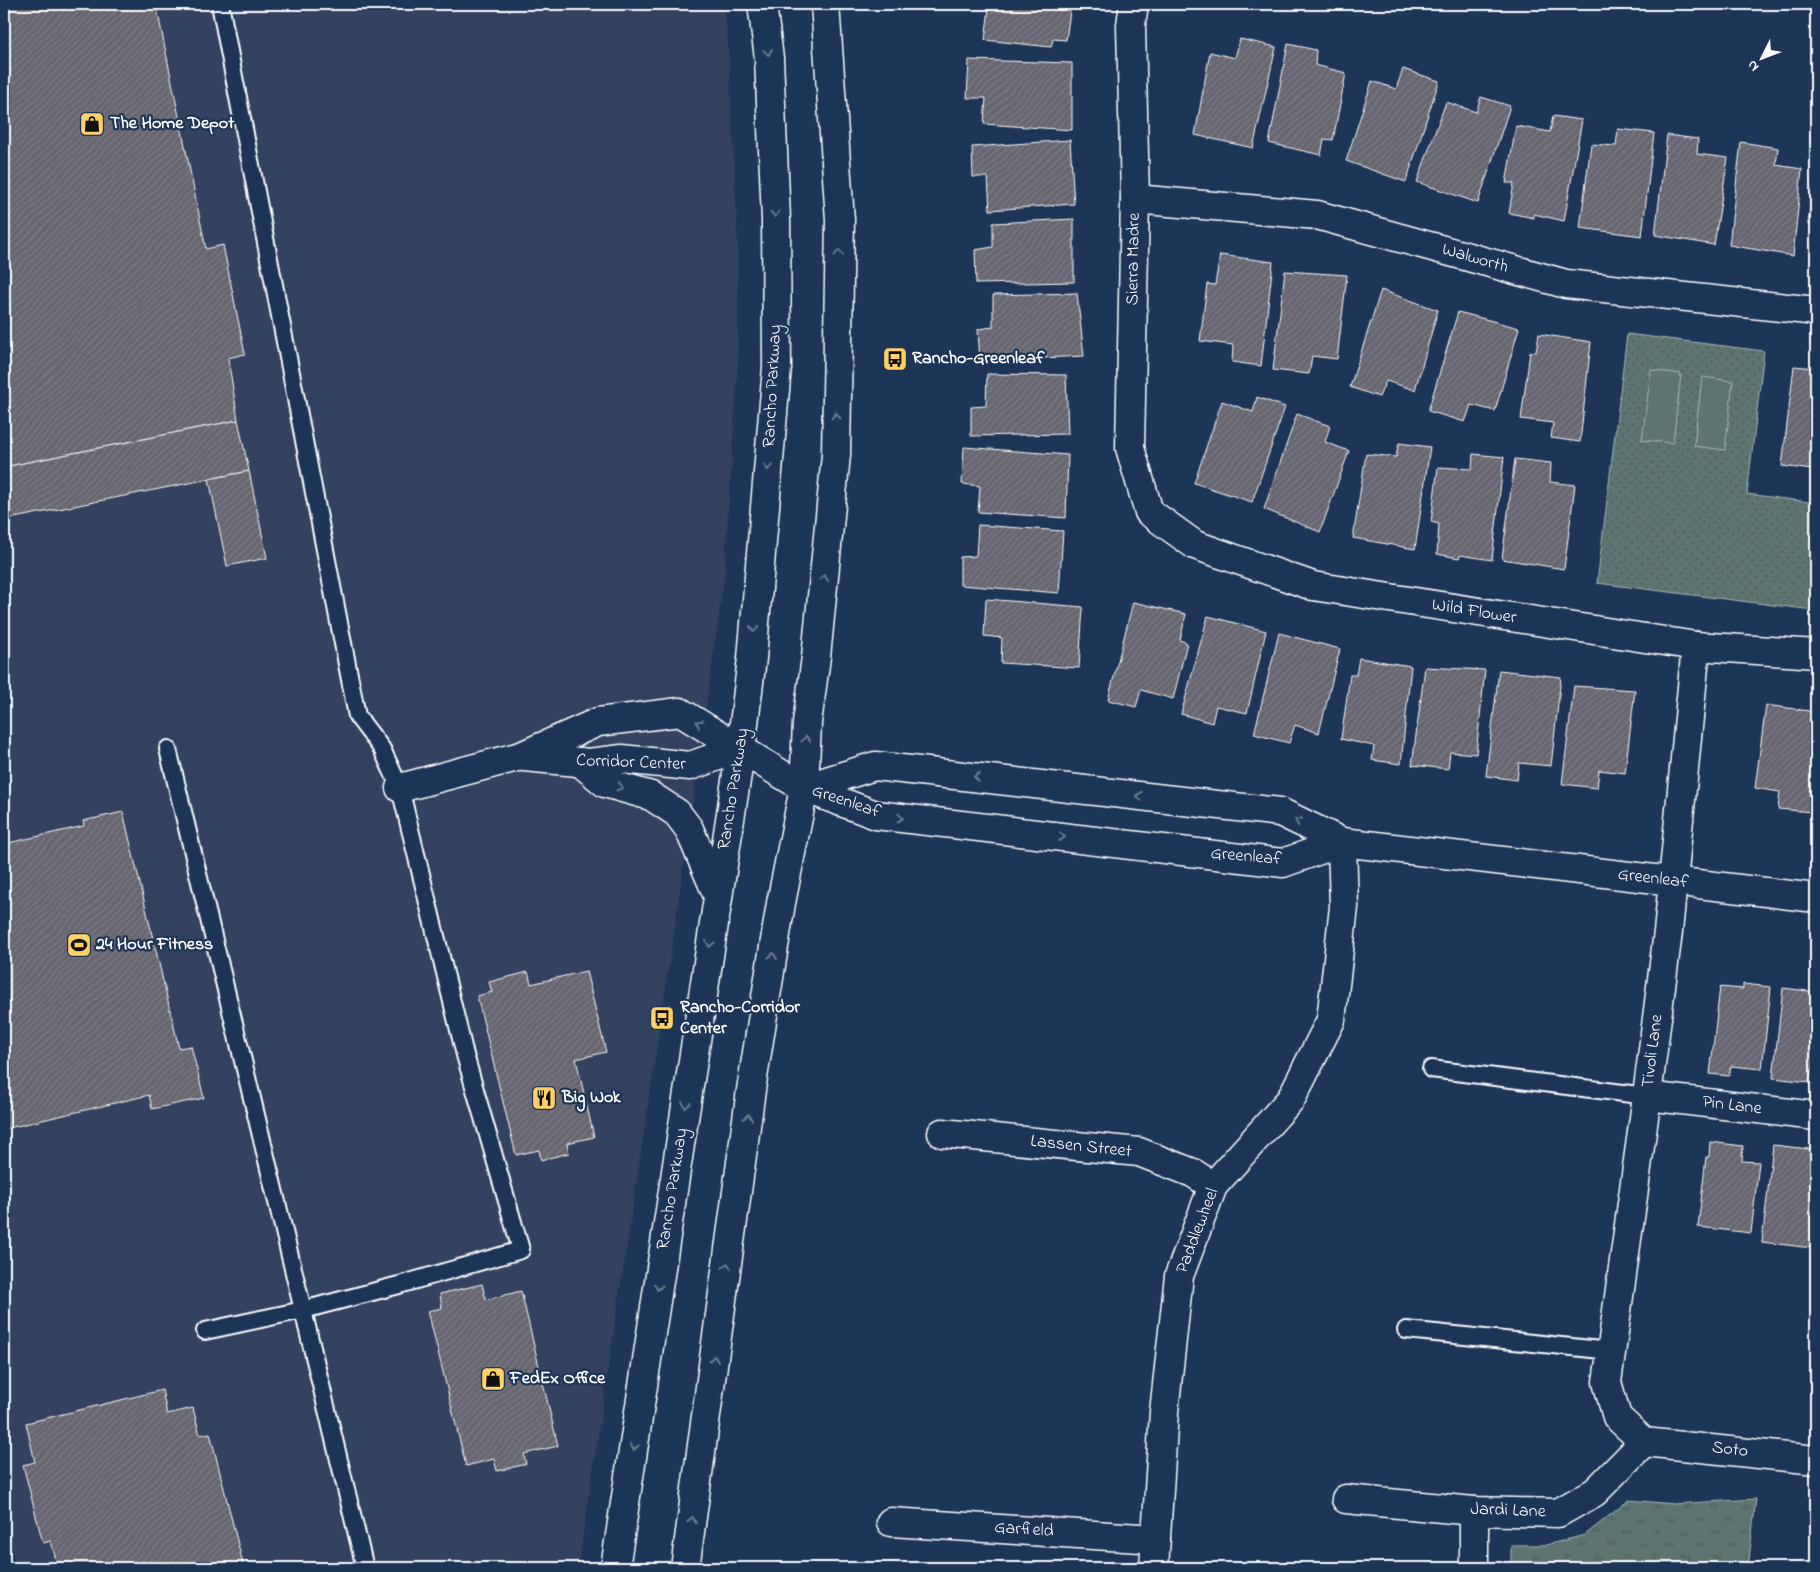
<svg xmlns="http://www.w3.org/2000/svg" width="1820" height="1572" font-family="'Indie Flower',sans-serif">
  <style>
    .built { fill: #33435e }
    .grass { fill: url(#grass-tufts); stroke: #adbab8 }
    .park { fill: url(#park-dots); stroke: #adbab8 }
    .pitch { fill: #5b7470; stroke: #adbab8 }
    .building { fill: url(#building-hatch); stroke: #fff }
    .lines { fill: none; stroke-linecap: round; stroke-linejoin: round }
    .service-casing { stroke: #fff; stroke-width: 20 }
    .minor-casing { stroke: #fff; stroke-width: 31 }
    .tertiary-casing { stroke: #fff; stroke-width: 31 }
    .secondary-casing { stroke: #fff; stroke-width: 31 }
    .service { stroke: #1d3557; stroke-width: 16 }
    .minor { stroke: #1d3557; stroke-width: 28 }
    .tertiary { stroke: #1d3557; stroke-width: 28 }
    .secondary { stroke: #1d3557; stroke-width: 28 }
    .oneway { stroke: #6c7c92 }
    .labels { text-anchor: middle; dominant-baseline: central; stroke-width: 4.5; stroke-linejoin: round; paint-order: stroke }
    .poi-label { font-size: 18px; font-weight: bold; fill: #fff; stroke: #1d3557; text-anchor: start }
    .street-label { font-size: 18px; fill: #fff; stroke: #1d3557 }
  </style>
  <defs>
    <pattern id="grass-tufts" width="24" height="20" patternUnits="userSpaceOnUse" patternTransform="scale(1.25)"><rect width="24" height="20" fill="#5b7470"/><path d="M3 7l-1-3M5 7V3M7 7l1-3M15 17l-1-3M17 17v-4M19 17l1-3" fill="none" stroke="#525c5a"/></pattern>
    <pattern id="park-dots" width="8" height="8" patternUnits="userSpaceOnUse" patternTransform="scale(1.25)"><rect width="8" height="8" fill="#5b7470"/><path d="M2 2h.1M6 6h.1" fill="none" stroke="#525c5a" stroke-width="1.8" stroke-linecap="round"/></pattern>
    <pattern id="building-hatch" width="6" height="6" patternUnits="userSpaceOnUse" patternTransform="scale(1.25)"><rect width="6" height="6" fill="#666570"/><path d="M-1 1l2-2M0 6l6-6M5 7l2-2" fill="none" stroke="#7d7c85"/></pattern>
  </defs>
  <rect width="100%" height="100%" fill="#1d3557"/>
  <filter id="ink" filterUnits="userSpaceOnUse"><feTurbulence type="fractalNoise" baseFrequency=".02" numOctaves="2"/><feDisplacementMap in="SourceGraphic" scale="10" xChannelSelector="R" yChannelSelector="G"/><feConvolveMatrix kernelMatrix="1 2 1 2 8 2 1 2 1" color-interpolation-filters="sRGB"/></filter>
  <g filter="url(#ink)">
    <path class="built" d="M4 4H724L729 54 738 245V368L724 580 671 954 578 1568H18L4 1527Z"/>
    <path class="grass" d="M1756 1499 1748 1568H1511V1545H1546L1585 1535 1629 1500 1673 1504Z"/>
    <path class="park" d="M1627 334 1764 351 1747 494 1816 503V586L1813 610 1597 583Z"/>
    <g class="pitch">
      <path d="M1651 370 1681 374 1673 443 1642 440Z"/>
      <path d="M1702 377 1733 381 1725 450 1694 446Z"/>
    </g>
    <g class="building">
      <path d="M4 4H156L206 249 223 245 245 354 228 358 238 420 4 467Z"/>
      <path d="M974 4H1071L1066 40 1053 39 1051 47 985 40 989 8Z"/>
      <path d="M1240 39 1276 47 1253 148 1195 135 1210 52 1235 58Z"/>
      <path d="M1288 44 1316 50 1315 65 1346 73 1333 140 1324 139 1321 155 1269 143Z"/>
      <path d="M969 60 1072 63V130L984 124 986 98H967Z"/>
      <path d="M1403 69 1439 81 1406 182 1346 161 1372 81 1396 89Z"/>
      <path d="M1481 97 1510 106 1478 203 1417 182 1446 102 1476 112Z"/>
      <path d="M1553 116 1582 120 1564 221 1534 214V218L1509 213 1514 183H1506L1516 126 1550 132Z"/>
      <path d="M1618 129 1654 133 1642 236 1580 228 1591 144 1616 146Z"/>
      <path d="M1667 135 1698 139 1697 154 1728 158 1714 245 1655 235Z"/>
      <path d="M1070 140 1074 204 990 210 988 177H973L972 147Z"/>
      <path d="M1741 142 1778 148 1776 165 1802 169 1793 256 1729 245Z"/>
      <path d="M1815 169H1816V254L1812 253 1816 224H1808Z"/>
      <path d="M1074 219V282L976 284 975 250 993 247V223Z"/>
      <path d="M1220 255 1273 262 1261 366 1232 362 1233 345 1200 341 1207 284 1215 285Z"/>
      <path d="M1285 271 1347 275 1337 359 1312 356 1309 374 1273 370Z"/>
      <path d="M1381 290 1438 310 1415 390 1386 381 1379 397 1350 387Z"/>
      <path d="M1077 293 1084 356 980 361 978 329 993 327V295Z"/>
      <path d="M1458 312 1519 328 1495 411 1471 405 1465 422 1428 411Z"/>
      <path d="M1539 334 1591 342 1580 442 1551 438 1553 423 1521 419 1530 352H1536Z"/>
      <path d="M1794 366 1816 368V454H1813L1812 470 1782 466Z"/>
      <path d="M987 374 1066 375 1068 434 971 436V407L986 406Z"/>
      <path d="M1257 397 1285 407 1252 502 1194 483 1222 401 1253 412Z"/>
      <path d="M1297 414 1330 426 1325 442 1349 451 1320 532 1264 509Z"/>
      <path d="M238 420 249 471 4 520V467Z"/>
      <path d="M1399 443 1430 447 1415 549 1353 538 1366 454 1396 457Z"/>
      <path d="M964 447 1068 455 1066 518 978 512 980 486 962 484Z"/>
      <path d="M1473 454 1504 457 1492 560 1460 555 1459 558 1437 554 1439 524 1431 522 1438 467 1472 469Z"/>
      <path d="M1515 459 1551 463 1550 482 1575 485 1564 569 1502 559Z"/>
      <path d="M249 471 267 558 227 566 209 479Z"/>
      <path d="M978 525 1063 531 1059 593 960 585V557L976 556Z"/>
      <path d="M986 599 1083 607 1079 668 1001 663 1002 638 984 636Z"/>
      <path d="M1133 602 1186 614 1180 640 1187 643 1173 699 1141 690 1136 707 1108 700Z"/>
      <path d="M1208 616 1266 631 1247 713 1216 706 1212 723 1181 714Z"/>
      <path d="M1279 633 1340 649 1319 733 1295 725 1289 743 1254 734Z"/>
      <path d="M1359 658 1411 666 1401 764 1372 760 1374 746 1341 739 1350 675H1356Z"/>
      <path d="M1425 667 1485 670 1476 754 1450 752 1448 769 1412 765Z"/>
      <path d="M1499 670 1561 677 1551 766 1519 763 1517 780 1486 776Z"/>
      <path d="M1574 686 1635 690 1625 773 1599 770 1597 788 1562 784Z"/>
      <path d="M1766 705 1816 712V781L1812 812 1778 809 1780 792 1755 788Z"/>
      <path d="M123 812 179 1048 191 1046 204 1098 152 1109 149 1095 4 1129V844L84 826 83 821Z"/>
      <path d="M586 971 606 1052 576 1059 594 1137 567 1143 569 1153 541 1160 539 1150 516 1155 477 996 492 992 489 982 528 972 531 984Z"/>
      <path d="M1743 984 1771 987 1762 1069 1731 1066 1729 1076 1710 1074 1720 987 1743 989Z"/>
      <path d="M1783 988 1816 992V1065H1814L1813 1070H1811L1809 1082 1773 1078Z"/>
      <path d="M1710 1142 1743 1146 1742 1161 1759 1162 1751 1233 1698 1227 1706 1157H1709Z"/>
      <path d="M1773 1145 1809 1149V1152L1816 1153V1213L1812 1248 1762 1242Z"/>
      <path d="M482 1284 486 1300 521 1291 558 1446 524 1454 526 1464 497 1471 494 1459 466 1466 428 1311 442 1308 440 1294Z"/>
      <path d="M1815 1351H1816V1382L1812 1381Z"/>
      <path d="M162 1390 167 1414 193 1408 200 1435 210 1433 244 1568H58L51 1541 43 1543 23 1465 35 1462 26 1423Z"/>
    </g>
    <g class="lines">
      <defs>
        <g id="service">
          <path d="M168 749 365 1568"/>
          <path d="M1431 1069 1647 1096"/>
          <path d="M1406 1330 1611 1351"/>
          <path d="M205 1331 303 1310 399 1285 521 1250 465 1055 400 788 382 749 357 716 220 4"/>
        </g>
        <g id="minor">
          <path d="M1134 4 1131 25 1135 199 1130 448 1149 512 1195 545 1313 586 1696 646 1816 654"/>
          <path d="M1135 199 1317 215 1566 284 1816 311"/>
          <path d="M1647 1096 1816 1116"/>
          <path d="M942 1133 1139 1152 1193 1173 1213 1186"/>
          <path d="M1644 1442 1617 1417 1607 1382 1647 1096 1668 932 1696 646"/>
          <path d="M1644 1442 1816 1460"/>
          <path d="M1346 1499 1474 1511 1558 1513 1595 1492 1644 1442"/>
          <path d="M1474 1511V1568"/>
          <path d="M891 1522 1156 1539"/>
          <path d="M1154 1568 1164 1412 1179 1276 1213 1186 1291 1099 1331 1020 1344 907 1342 842"/>
        </g>
        <g id="tertiary">
          <path d="M524 757 589 763 622 759 690 766 741 748"/>
          <path d="M400 788 521 756 598 722 680 712 804 788 876 815 1283 863 1342 842"/>
          <path d="M804 788 875 766 1280 812 1342 842 1816 898"/>
        </g>
        <g id="secondary">
          <path d="M580 762 605 783 651 796 677 813 689 829 718 896"/>
          <path d="M615 1568 741 748 752 658 777 367 776 220 769 58 762 4"/>
          <path d="M685 1568 751 1090 781 903 804 788 807 723 816 657 836 455 840 220 825 4"/>
        </g>
      </defs>
      <use href="#service" class="service-casing"/>
      <use href="#minor" class="minor-casing"/>
      <use href="#tertiary" class="tertiary-casing"/>
      <use href="#secondary" class="secondary-casing"/>
      <use href="#service" class="service"/>
      <use href="#minor" class="minor"/>
      <use href="#tertiary" class="tertiary"/>
      <use href="#secondary" class="secondary"/>
    </g>
    <defs><path id="oneway-chevron" d="M-2-3.5L2.5 0L-2 3.5" fill="none" stroke-width="1.6" stroke-linecap="round" stroke-linejoin="round" transform="scale(1.25)"/></defs>
    <g class="oneway">
      <use href="#oneway-chevron" transform="translate(768 52) rotate(84)"/>
      <use href="#oneway-chevron" transform="translate(775 214) rotate(88)"/>
      <use href="#oneway-chevron" transform="translate(839 253) rotate(-89)"/>
      <use href="#oneway-chevron" transform="translate(836 416) rotate(-89)"/>
      <use href="#oneway-chevron" transform="translate(768 467) rotate(95)"/>
      <use href="#oneway-chevron" transform="translate(824 578) rotate(-84)"/>
      <use href="#oneway-chevron" transform="translate(754 629) rotate(95)"/>
      <use href="#oneway-chevron" transform="translate(699 723) rotate(-150)"/>
      <use href="#oneway-chevron" transform="translate(806 739) rotate(-88)"/>
      <use href="#oneway-chevron" transform="translate(977 777) rotate(-174)"/>
      <use href="#oneway-chevron" transform="translate(620 787) rotate(16)"/>
      <use href="#oneway-chevron" transform="translate(1139 796) rotate(-174)"/>
      <use href="#oneway-chevron" transform="translate(900 818) rotate(7)"/>
      <use href="#oneway-chevron" transform="translate(1298 821) rotate(-154)"/>
      <use href="#oneway-chevron" transform="translate(1062 837) rotate(7)"/>
      <use href="#oneway-chevron" transform="translate(710 944) rotate(99)"/>
      <use href="#oneway-chevron" transform="translate(773 956) rotate(-81)"/>
      <use href="#oneway-chevron" transform="translate(686 1105) rotate(99)"/>
      <use href="#oneway-chevron" transform="translate(748 1117) rotate(-82)"/>
      <use href="#oneway-chevron" transform="translate(727 1266) rotate(-82)"/>
      <use href="#oneway-chevron" transform="translate(658 1287) rotate(99)"/>
      <use href="#oneway-chevron" transform="translate(714 1359) rotate(-82)"/>
      <use href="#oneway-chevron" transform="translate(634 1447) rotate(99)"/>
      <use href="#oneway-chevron" transform="translate(692 1520) rotate(-82)"/>
    </g>
  </g>
  <defs>
    <symbol id="shop-square" viewBox="-11 -11 22 22"><rect x="-9" y="-9" width="18" height="18" rx="4" fill="#ffd166" stroke="#1d3557"/><path d="M-5-2.5h2.3a2.7 3.5 0 0 1 5.4 0H5L5.5 6h-11ZM-1.5-2.5h3a1.5 2.3 0 0 0-3 0Z" fill="#111"/></symbol>
    <symbol id="bus-square" viewBox="-11 -11 22 22"><rect x="-9" y="-9" width="18" height="18" rx="4" fill="#ffd166" stroke="#1d3557"/><path d="M-5-6H5V4H4V6H2V4H-2V6H-4V4H-5ZM-3.5-4V0h7V-4ZM-3.5 1.2v1.5H-2V1.2ZM2 1.2v1.5H3.5V1.2Z" fill="#111"/></symbol>
    <symbol id="stadium-square" viewBox="-11 -11 22 22"><rect x="-9" y="-9" width="18" height="18" rx="4" fill="#ffd166" stroke="#1d3557"/><path d="M0-5a6.5 5 0 1 0 0 10a6.5 5 0 1 0 0-10ZM-3.5-1.8h7v3.6h-7Z" fill="#111"/></symbol>
    <symbol id="restaurant-square" viewBox="-11 -11 22 22"><rect x="-9" y="-9" width="18" height="18" rx="4" fill="#ffd166" stroke="#1d3557"/><path d="M-5-6h1v4h1v-4h1v4h1v-4h1v5L-1.5 .5V6h-2V.5L-5-1ZM5-6V6H3V1.5H1.5Q1.5-4 5-6Z" fill="#111"/></symbol>
  </defs>
  <g fill-rule="evenodd">
    <use href="#shop-square" x="78" y="110" width="28" height="28"/>
    <use href="#bus-square" x="881" y="345" width="28" height="28"/>
    <use href="#stadium-square" x="65" y="931" width="28" height="28"/>
    <use href="#bus-square" x="648" y="1004" width="28" height="28"/>
    <use href="#restaurant-square" x="530" y="1084" width="28" height="28"/>
    <use href="#shop-square" x="479" y="1365" width="28" height="28"/>
  </g>
  <g class="labels">
    <g class="poi-label">
      <text x="110" y="124">The Home Depot</text>
      <text x="912" y="359">Rancho-Greenleaf</text>
      <text x="96" y="945">24 Hour Fitness</text>
      <text x="680" y="1008">Rancho-Corridor<tspan x="680" dy="21">Center</tspan></text>
      <text x="562" y="1098">Big Wok</text>
      <text x="510" y="1379">FedEx Office</text>
    </g>
    <g class="street-label">
      <text transform="translate(1134 259) rotate(-89)">Sierra Madre</text>
      <text transform="translate(1475 259) rotate(16)">Walworth</text>
      <text transform="translate(773 386) rotate(-87)">Rancho Parkway</text>
      <text transform="translate(1474 612) rotate(9)">Wild Flower</text>
      <text transform="translate(631 763) rotate(2)">Corridor Center</text>
      <text transform="translate(734 789) rotate(-81)">Rancho Parkway</text>
      <text transform="translate(846 802) rotate(19)">Greenleaf</text>
      <text transform="translate(1246 857) rotate(5)">Greenleaf</text>
      <text transform="translate(1653 879) rotate(7)">Greenleaf</text>
      <text transform="translate(1653 1051) rotate(-83)">Tivoli Lane</text>
      <text transform="translate(1732 1106) rotate(7)">Pin Lane</text>
      <text transform="translate(1081 1147) rotate(6)">Lassen Street</text>
      <text transform="translate(673 1189) rotate(-81)">Rancho Parkway</text>
      <text transform="translate(1198 1231) rotate(-69)">Paddlewheel</text>
      <text transform="translate(1730 1450) rotate(6)">Soto</text>
      <text transform="translate(1508 1511) rotate(2)">Jardi Lane</text>
      <text transform="translate(1024 1530) rotate(4)">Garfield</text>
    </g>
  </g>
  <rect width="1820" height="1572" fill="none" stroke="#1d3557" stroke-width="20"/>
  <rect x="10" y="10" width="1800" height="1552" fill="none" stroke="#fff" stroke-width="2" filter="url(#ink)"/>
  <g transform="translate(1762 58) rotate(228)" stroke="#1d3557" stroke-width="4" paint-order="stroke">
  <path d="M0-4L9 19L0 12L-9 19Z" fill="#ffffff"/>
  <text y="-8" font-size="14" font-weight="bold" text-anchor="middle" fill="#ffffff">N</text>
  </g>
</svg>
